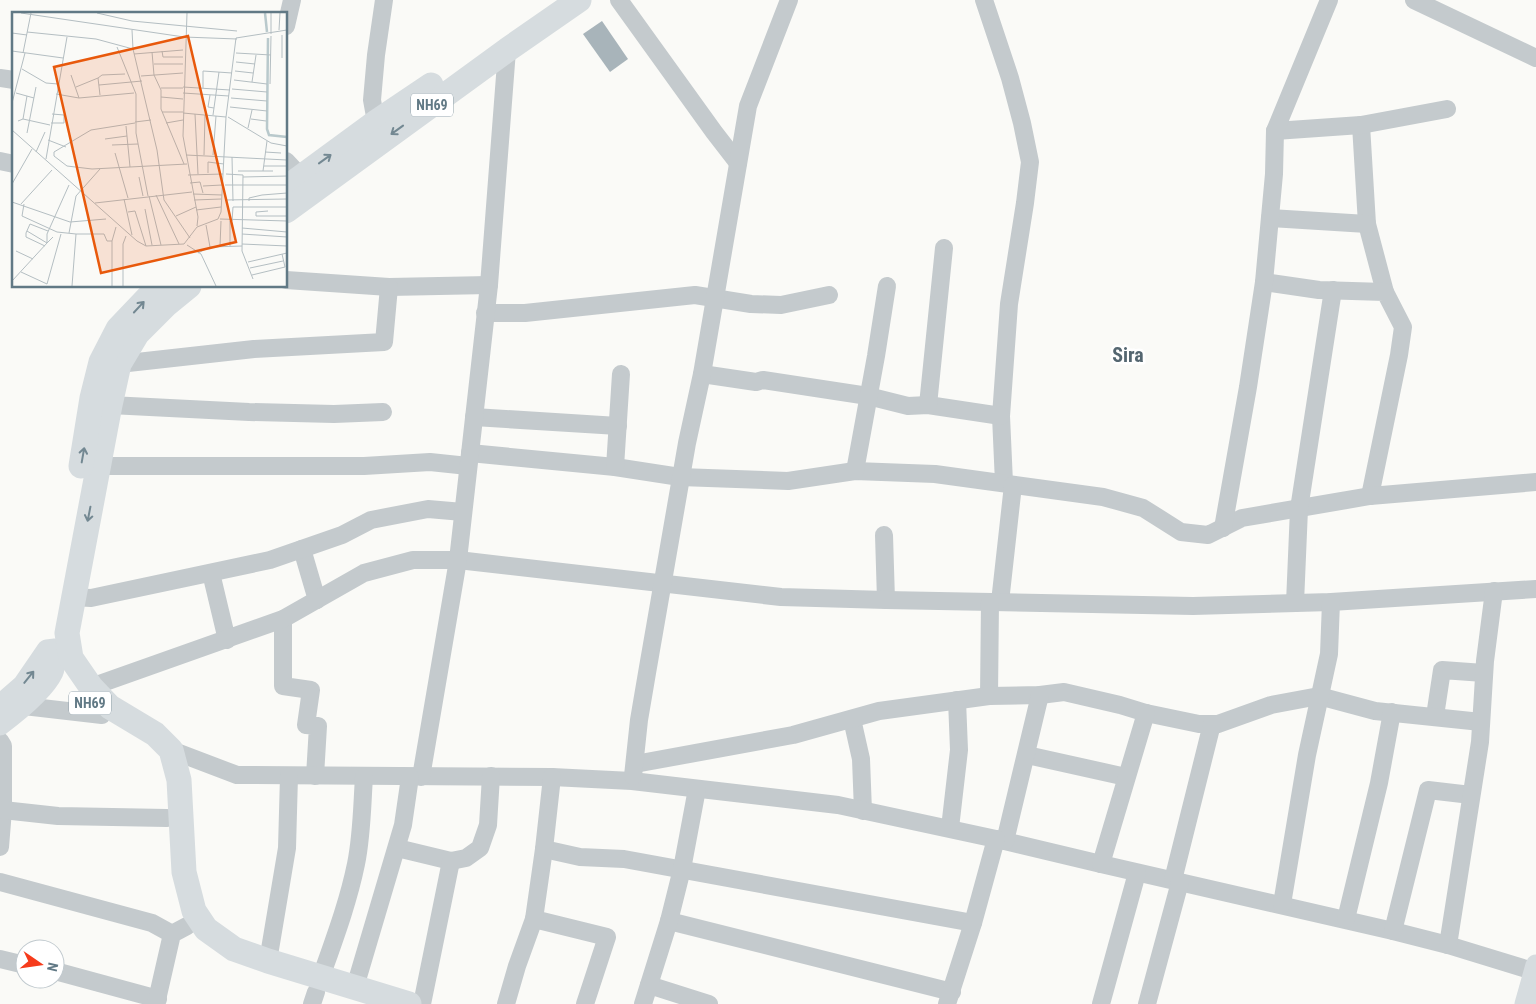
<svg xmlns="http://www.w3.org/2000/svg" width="1536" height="1004" font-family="'Roboto Condensed',sans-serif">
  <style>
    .building { fill: #a8b4ba }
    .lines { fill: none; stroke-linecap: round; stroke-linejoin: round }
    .minor { stroke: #c4cacd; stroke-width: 18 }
    .major { stroke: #d6dcdf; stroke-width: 21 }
    .highway { stroke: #d6dcdf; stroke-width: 25 }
    .oneway { stroke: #738892 }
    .labels { text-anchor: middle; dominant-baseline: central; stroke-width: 5; stroke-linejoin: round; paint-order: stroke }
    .shield { fill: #fff; stroke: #90a1aa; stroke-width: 1 }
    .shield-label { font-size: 14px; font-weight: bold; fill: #617985 }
    .district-label { font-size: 20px; font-weight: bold; fill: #546670; stroke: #fff }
    .inset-river { fill: none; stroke: #b9c9cc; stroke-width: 2.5 }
    .inset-road { fill: none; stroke: #b4bec2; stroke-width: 1 }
    .view { fill: #e8590c; fill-opacity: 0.15; stroke: #e8590c; stroke-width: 2.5 }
    .inset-edge { fill: none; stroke: #617985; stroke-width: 2.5 }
  </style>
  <rect width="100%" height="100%" fill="#fafaf7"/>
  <path class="building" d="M602 21 628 59 610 72 583 34Z"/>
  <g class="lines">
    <g class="minor">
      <path d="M619 0 714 132 738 163"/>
      <path d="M984 0 1010 78 1022 123 1030 162 1025 203 1009 304 1001 416 1004 483"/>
      <path d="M1414 0 1536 58"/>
      <path d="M286 26 292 0"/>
      <path d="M0 78 14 80"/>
      <path d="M376 122 372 100 376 55 384 0"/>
      <path d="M1361 125 1367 224 1385 292"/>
      <path d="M1275 131 1361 125 1447 109"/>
      <path d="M0 161 14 164"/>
      <path d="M286 161 301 177"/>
      <path d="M1270 218 1367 224"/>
      <path d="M286 280 389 287 489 285"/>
      <path d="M1264 282 1319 290 1385 292 1403 327 1399 355 1370 496"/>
      <path d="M485 313H525L695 295 751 304 781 305 829 295"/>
      <path d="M119 364 254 349 384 342 389 287"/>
      <path d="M702 374 756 382 763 380 868 396 908 406 928 405 1001 416"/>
      <path d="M110 405 249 412 334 414 383 412"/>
      <path d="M928 405 944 248"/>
      <path d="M474 417 618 426"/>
      <path d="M470 453 615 467 680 477 788 481 855 471 935 474 1103 497 1143 508 1181 532 1208 535 1242 518 1370 496 1536 482"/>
      <path d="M98 466H364L430 462 468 466"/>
      <path d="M615 467 621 374"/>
      <path d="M855 471 876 356 887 286"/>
      <path d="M1223 528 1248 387 1264 282 1274 174 1275 131 1329 0"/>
      <path d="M884 535 886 600"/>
      <path d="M302 549 317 600"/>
      <path d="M211 573 227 640"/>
      <path d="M73 597 91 598 270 560 342 535 371 520 428 509 463 512"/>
      <path d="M1000 602 1013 485"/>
      <path d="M1295 603 1299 509 1333 290"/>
      <path d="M283 619V686L311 690 306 725 318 726 315 776"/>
      <path d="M91 687 283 619 364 573 413 560H458L781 597 886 600 1193 606 1331 602 1536 589"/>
      <path d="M989 696 990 602"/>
      <path d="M24 706 102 715"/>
      <path d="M1435 716 1442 670 1484 673"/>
      <path d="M852 719 861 759 863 811"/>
      <path d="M0 741 3 746V810L0 847"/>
      <path d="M171 750 237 775 552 777 632 781 838 805 996 839 1101 864 1393 931 1448 945 1536 972"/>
      <path d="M1027 755 1126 777"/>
      <path d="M635 764 793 735 879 711 989 696 1040 695 1064 692 1120 705 1146 713 1199 724H1218L1271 705 1319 696 1375 711 1481 722"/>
      <path d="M633 776 639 720 647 673 687 443 702 374 748 106 789 0"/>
      <path d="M421 777 458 560 489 285 507 50"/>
      <path d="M3 810 58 816 167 818"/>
      <path d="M950 828 959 750 957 700"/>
      <path d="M1005 841 1040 695"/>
      <path d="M397 848 451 861 466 858 480 848 488 825 491 776"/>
      <path d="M544 849 580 857 624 859 973 923"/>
      <path d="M1101 864 1146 713"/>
      <path d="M1173 880 1212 724"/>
      <path d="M0 882 152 923 172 934"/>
      <path d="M1282 904 1307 755 1329 654 1331 602"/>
      <path d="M534 919 607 937 585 1004"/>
      <path d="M1346 919 1379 783 1392 712"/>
      <path d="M669 921 952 992"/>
      <path d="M1393 931 1428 790 1471 795"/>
      <path d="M1448 945 1480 742 1485 661 1494 591"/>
      <path d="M0 959 25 965"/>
      <path d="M268 961 287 848 289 776"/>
      <path d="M55 971 158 999"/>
      <path d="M321 977C334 940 348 903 356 864 362 835 362 806 364 777"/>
      <path d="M649 985 709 1004"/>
      <path d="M355 987 403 825 410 777"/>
      <path d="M156 1004 172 934 187 926"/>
      <path d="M312 1004 316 992"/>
      <path d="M422 1004 451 861"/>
      <path d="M506 1004 517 966 534 919 544 849 552 777"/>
      <path d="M643 1004 669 921 682 869 697 789"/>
      <path d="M947 1004 973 923 996 839"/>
      <path d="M1101 1004 1137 873"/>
      <path d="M1147 1004 1180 882"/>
    </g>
    <g class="major">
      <path d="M0 705 23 685 47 650 55 649C55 656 56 666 53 672 44 691 16 713 0 725"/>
      <path d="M1525 1004 1536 965"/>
    </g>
    <g class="highway">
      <path d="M286 188 376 122 431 85"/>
      <path d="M286 211 507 50 579 0"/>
      <path d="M189 286 167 304 137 334 119 364 110 405 67 633 71 658 91 687 110 707 155 734 171 750 179 780 184 872 194 911 206 929 234 949 268 961 409 1004"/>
      <path d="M81 466 92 398 101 362 118 329 159 286"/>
    </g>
  </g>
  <defs><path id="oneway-shaft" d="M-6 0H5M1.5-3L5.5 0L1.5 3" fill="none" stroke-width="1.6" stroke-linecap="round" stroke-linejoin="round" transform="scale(1.25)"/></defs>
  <g class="oneway">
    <use href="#oneway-shaft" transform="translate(397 130) rotate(144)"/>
    <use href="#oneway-shaft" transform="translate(325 159) rotate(-36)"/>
    <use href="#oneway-shaft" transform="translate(139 307) rotate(-47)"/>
    <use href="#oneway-shaft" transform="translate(83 455) rotate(-80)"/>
    <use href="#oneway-shaft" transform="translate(89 514) rotate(101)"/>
    <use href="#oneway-shaft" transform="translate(29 677) rotate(-51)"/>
  </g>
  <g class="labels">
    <g class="shield">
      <rect x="411" y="93.5" width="42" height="23" rx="4"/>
      <rect x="69" y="691.5" width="42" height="23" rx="4"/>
    </g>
    <g class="shield-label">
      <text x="432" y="105">NH69</text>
      <text x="90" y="703">NH69</text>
    </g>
    <g class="district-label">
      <text x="1128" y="355">Sira</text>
    </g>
  </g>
  <g transform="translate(12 12)">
    <rect width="275" height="275" fill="#fafaf7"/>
    <path class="inset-river" d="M253 1 255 20M256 26 255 117 257 123 275 125"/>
    <path class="inset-road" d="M9 1 172 25 225 27M85 1 120 9 225 19M175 1 171 124 186 205 185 214M259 1V22M120 18 121 37 145 138 152 188 178 226M267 18 268 1M15 20 84 27 121 37M0 21 15 23M105 35 124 82V121L136 184M0 39 51 46M150 39 151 45H171M140 40 142 63 149 78V97L172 152M11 41 19 1M224 41 259 43M122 42 171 38M270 46V23M224 50 243 52M142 52H171M10 57 34 71 46 72M223 59 241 61M59 63 67 86M129 64 171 61M222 68 255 72M240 70 244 43M258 72 259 24M87 73 130 69M64 75 86 66M171 75 218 78M149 76H171M191 76V59L220 61M220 77 255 80M4 81 22 86M171 81 217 84M44 82 67 86 122 81M88 83 86 66 90 63 113 62M198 83 196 95 202 96M149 85 171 87M219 86 255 89M0 91 13 41M218 95 255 99M150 100H171M171 101 214 105M183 102 186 162M201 103 207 60M216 105 259 131 275 134M11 107 38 113M239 107 254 109M6 109 11 107 15 84M123 110 139 108M39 111H52V103L40 102M123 111 79 118 42 140V144L55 154 80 157 175 152M154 111 171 108M114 114 118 155M236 116 240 98M0 118 125 229 134 234 172 232 185 215 206 207 209 200 214 105 224 26 275 18M15 121 24 75M93 127 115 124M36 128 54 135M100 133 126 132M24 140 33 120M253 140 269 141M103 141 116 186M174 143 275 148M192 143 193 103M201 143 204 104M220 145 221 189M34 147 55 25M252 154H275M226 159H261M251 159 255 129M196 161V150L212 152M214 162 231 163 230 239 241 267M176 163 211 162M127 165 131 184M231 165 275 164M178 171 188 170 191 181M0 172 20 137M213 173H275M191 174 210 173M181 182 210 183M144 183 167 232M137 184 149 233M112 187 120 223M182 188 209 187M213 188 275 187M237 189V186L250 183 275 181M0 190 58 210 94 207M83 191 180 180M9 192 40 158M12 192 10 204 45 220 64 222M133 197 140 233M184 198 209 195M116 200 123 199 134 234M164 204 184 195M244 204H275M244 204V200L256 199M208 207 275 209M220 209 221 195H275M194 213 198 235M230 216 275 220M15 219 35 231 41 225M57 221 64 184 88 157M230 222 275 225M230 232 275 234M175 233 189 242 204 274M33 234 14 225V221L18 212 36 219M208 234 209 209M218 234V209M4 239 21 247M186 241 198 235 230 234M236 250 275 241M238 256 271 249M9 260 35 272 49 222M240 263 273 255 270 242M0 269 35 231V222L57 173M60 274 64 222H92L95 229H100M100 274V229L104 215M111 274V232L114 224"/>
    <path class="view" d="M176 24 224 230 89 261 42 55Z"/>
    <rect width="275" height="275" class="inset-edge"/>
  </g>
  <g transform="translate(40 964) rotate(103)"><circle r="24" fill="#ffffff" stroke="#c0c9ce"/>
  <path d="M0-4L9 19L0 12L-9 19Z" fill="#f63b1b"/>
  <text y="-8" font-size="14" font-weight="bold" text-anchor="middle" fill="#617985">N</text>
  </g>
</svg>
